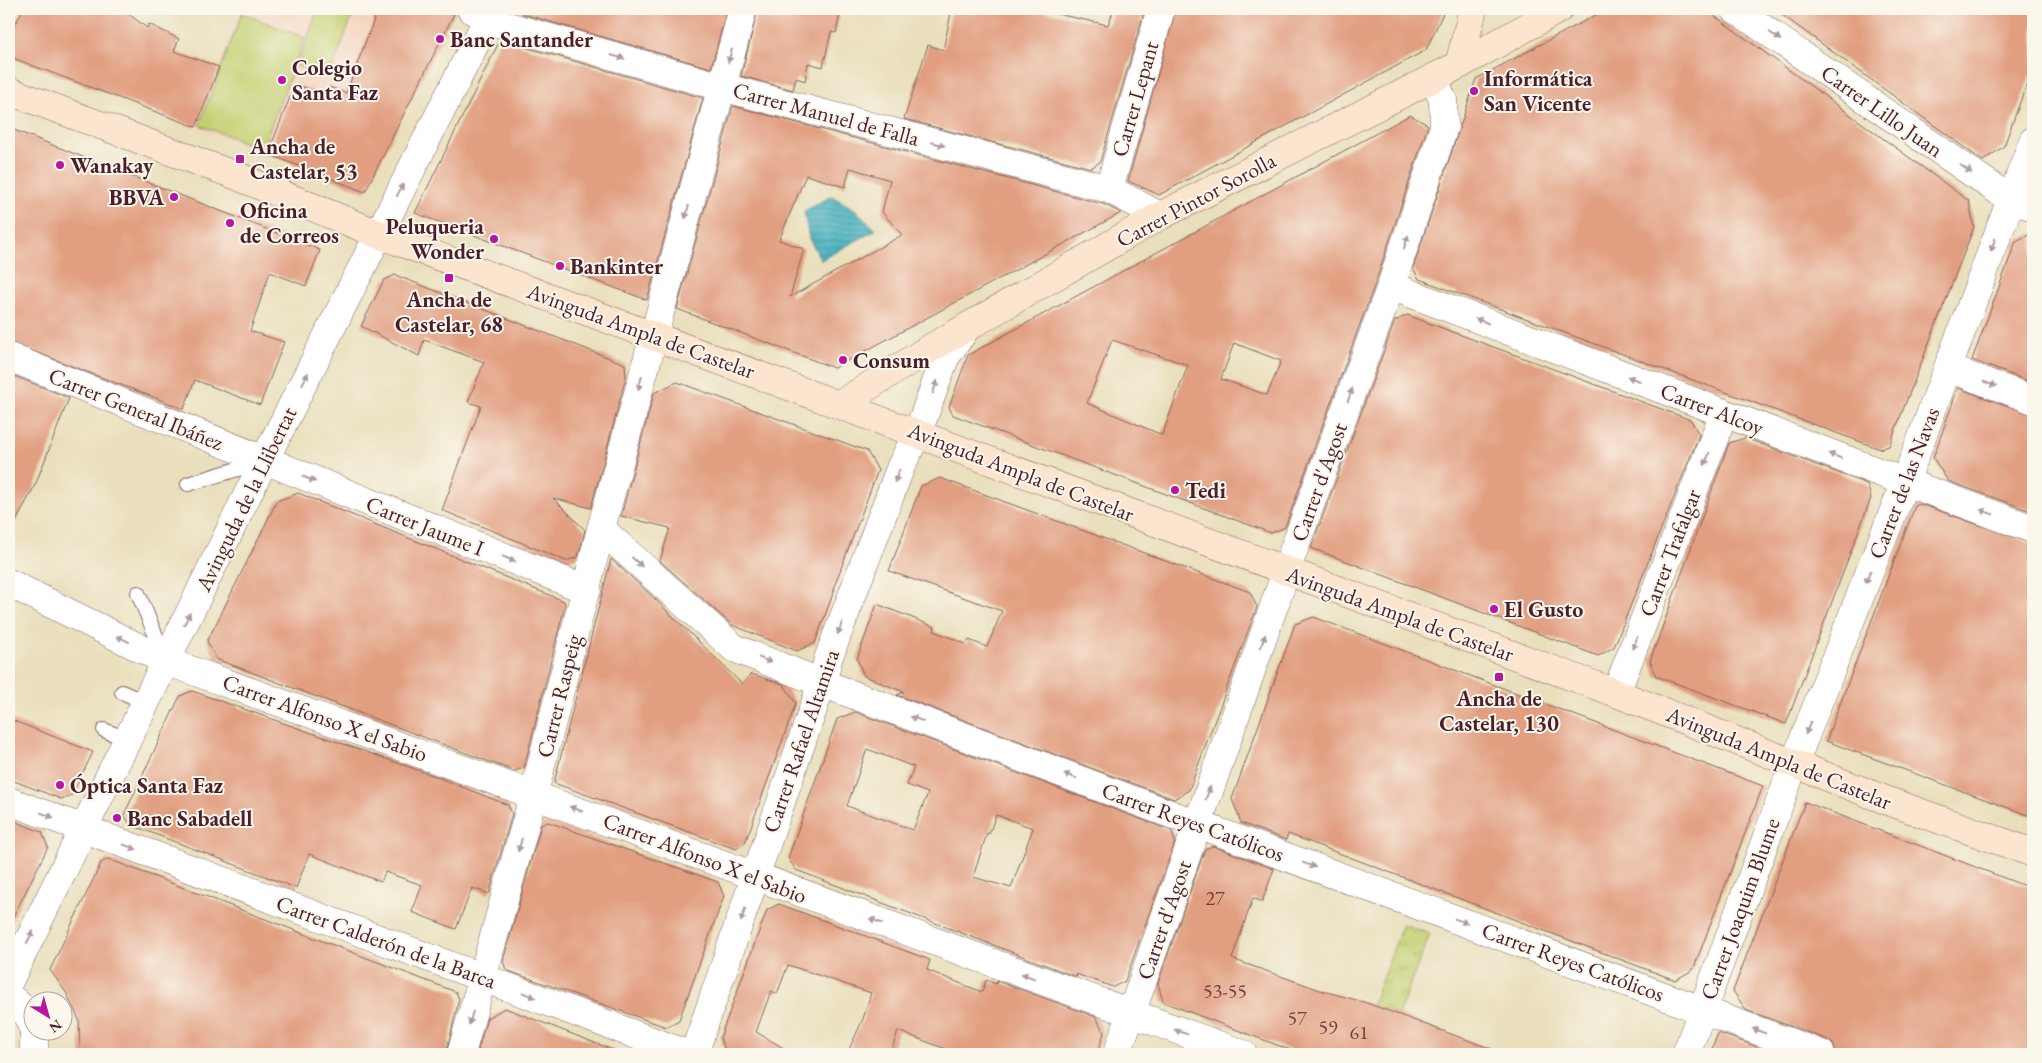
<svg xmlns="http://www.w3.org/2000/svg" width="2042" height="1063" font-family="'EB Garamond',serif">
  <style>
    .built { fill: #f4d4bf }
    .grass { fill: url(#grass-tufts); stroke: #86774e }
    .pitch { fill: #c2cf70; stroke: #86774e }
    .water { fill: url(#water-rules); stroke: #446674 }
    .building { fill: #e19e80; fill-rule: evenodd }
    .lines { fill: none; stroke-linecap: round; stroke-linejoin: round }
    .service-casing { stroke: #82625e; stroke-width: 16 }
    .minor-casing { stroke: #82625e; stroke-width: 29 }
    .secondary-casing { stroke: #82625e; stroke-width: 29 }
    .service { stroke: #fff; stroke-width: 14 }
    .minor { stroke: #fff; stroke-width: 28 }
    .secondary { stroke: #fce5cf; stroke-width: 28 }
    .oneway { fill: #ae9aa0 }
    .poi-dot { fill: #b5179e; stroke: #fbf7ec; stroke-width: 2 }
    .labels { text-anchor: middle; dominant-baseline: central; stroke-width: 4; stroke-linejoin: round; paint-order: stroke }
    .number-label { font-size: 20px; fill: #703f40 }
    .poi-label { font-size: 22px; font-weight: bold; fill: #4a1f2b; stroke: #fbf7ec; text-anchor: start }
    .street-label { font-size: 22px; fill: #4a1f2b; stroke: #fbf7ec }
  </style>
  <defs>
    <pattern id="grass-tufts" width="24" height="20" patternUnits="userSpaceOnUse" patternTransform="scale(1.25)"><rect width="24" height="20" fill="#c2cf70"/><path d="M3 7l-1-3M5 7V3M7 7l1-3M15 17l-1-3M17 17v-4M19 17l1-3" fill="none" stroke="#a8b161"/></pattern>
    <pattern id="water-rules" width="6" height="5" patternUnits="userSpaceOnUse" patternTransform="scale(1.25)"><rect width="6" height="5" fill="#3eadbc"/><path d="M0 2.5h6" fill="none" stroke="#368c99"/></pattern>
  </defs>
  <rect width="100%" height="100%" fill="#fbf7ec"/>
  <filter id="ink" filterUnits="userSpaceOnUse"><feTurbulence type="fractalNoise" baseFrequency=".02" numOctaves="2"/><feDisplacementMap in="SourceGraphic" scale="10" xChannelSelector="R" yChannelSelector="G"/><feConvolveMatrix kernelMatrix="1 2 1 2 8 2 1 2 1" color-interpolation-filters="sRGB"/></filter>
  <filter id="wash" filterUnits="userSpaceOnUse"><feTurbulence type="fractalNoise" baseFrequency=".0096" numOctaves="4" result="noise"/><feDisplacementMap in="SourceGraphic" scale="20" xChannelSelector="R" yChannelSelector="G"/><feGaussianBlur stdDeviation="1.12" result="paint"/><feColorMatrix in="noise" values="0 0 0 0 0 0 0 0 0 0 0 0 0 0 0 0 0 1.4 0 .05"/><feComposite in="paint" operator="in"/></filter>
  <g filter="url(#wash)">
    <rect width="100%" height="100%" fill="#e9dfbc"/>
    <path class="built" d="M241 9H378L315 172 196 127Z"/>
    <path class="grass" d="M1403 924 1430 934 1398 1015 1372 1005Z"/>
    <g class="pitch">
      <path d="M318 9H338L353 14 329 78 297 66Z"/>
      <path d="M242 13 305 38 262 149 199 125Z"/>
    </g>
    <path class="water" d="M832 196 856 210 876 230 821 260 809 239 804 211Z"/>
    <g id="blocks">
      <g class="building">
        <path d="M23 9H122L147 28 149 24 179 39 174 51 219 67 196 127 15 59 9 46V36Z"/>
        <path d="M378 9 456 10 365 192 268 154 295 84 325 96 329 87 346 93Z"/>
        <path d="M521 9H727L711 68 523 14Z"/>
        <path d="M758 9H841L836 33 831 32 823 67 808 63 805 81 796 78 793 90 741 76Z"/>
        <path d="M952 9H1034L1108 25 1114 9H1145L1100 162 1091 168 904 119 928 45 943 50Z"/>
        <path d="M1176 9H1445L1426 50 1159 195 1128 181Z"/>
        <path d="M1607 9H1705L1969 201 1974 227 1889 446 1880 449 1419 279 1413 268 1476 79Z"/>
        <path d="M1774 9H2033V67L2004 146 1983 161Z"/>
        <path d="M500 40 703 98 647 300 415 213Z"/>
        <path d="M733 106 1103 204 1121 213 834 368 677 309ZM850 168 890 180 882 212 902 235 790 297 804 249 779 240 806 175 845 187Z"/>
        <path d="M1410 115 1428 125 1376 281 1285 527 1271 533 953 415 949 407 968 355ZM1112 340 1188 365 1162 435 1087 403ZM1234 343 1281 361 1267 395 1221 379Z"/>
        <path d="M9 128 320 250 306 286 270 272 250 331 284 342 260 405 195 380 184 409 9 342Z"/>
        <path d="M2033 233V383L1972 360 2016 241Z"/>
        <path d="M395 275 625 364 626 377 591 508 553 498 585 530 578 557 566 561 442 510 481 406 468 402 484 362 424 340 419 356 361 326 384 280Z"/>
        <path d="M1407 315 1691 420 1699 435 1614 647 1598 656 1311 548 1395 321Z"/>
        <path d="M9 374 69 398 36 483 9 535Z"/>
        <path d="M677 382 867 451 878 470 834 587 835 588 815 643 797 651 732 625 660 561 670 528 621 516 654 393Z"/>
        <path d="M1958 388 2033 415V512L1948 481 1933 458Z"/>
        <path d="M1745 438 1867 484 1871 498 1786 724 1656 676 1650 661 1729 443Z"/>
        <path d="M940 478 1250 592 1257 607 1189 790 1174 799 897 695 904 692 864 676 857 659 877 604 935 627 934 631 966 644 969 640 987 647 1002 611 889 571 921 486Z"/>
        <path d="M298 493 564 601 565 605 524 768 514 771 216 659 207 641 219 618 277 501Z"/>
        <path d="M1920 504 2033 544V817L1826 741 1915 506Z"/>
        <path d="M611 559 653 597 742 684 751 674 783 684 796 703 745 843 736 849 554 783Z"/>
        <path d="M1314 617 1763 786 1693 970 1675 980 1288 834 1286 840 1241 823 1232 799 1295 624Z"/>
        <path d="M192 691 432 775 508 805 512 814 489 894 472 888 456 929 412 912 422 885 385 872 381 882 309 854 296 888 131 825 124 815 180 696Z"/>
        <path d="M855 712 1172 831 1175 842 1125 981 1113 987 1076 974 1077 977 796 870 788 858 837 719ZM867 749 914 767 907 785 928 793 913 830 847 806ZM996 815 1033 828 1011 888 973 877 987 833 989 834Z"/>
        <path d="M9 719 93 752 72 795 61 799 9 779Z"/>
        <path d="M1805 802 2033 889V1054H1836L1833 1044 1826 1039 1746 1010 1733 991Z"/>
        <path d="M9 819 42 832 48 847 9 925Z"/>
        <path d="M548 822 718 882 724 896 679 1020 666 1027 506 970 503 961 541 825Z"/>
        <path d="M1213 846 1274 869 1262 902 1253 898 1232 959 1323 991 1364 1002 1500 1052 1499 1054H1301L1163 1002 1158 983 1205 849Z"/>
        <path d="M108 859 456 992 459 999 446 1054H80L79 1020 67 994 50 970 101 863Z"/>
        <path d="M779 904 930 960 927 970 982 992 986 980 996 984 997 981 1096 1017 1104 1033 1097 1054H959L898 1031 890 1054H847L863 1019 871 993 788 965 777 994 771 991 756 1032 794 1054H727L720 1038 767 910Z"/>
        <path d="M505 1008 621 1053V1054H477L487 1018Z"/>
        <path d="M1718 1033 1776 1054H1710Z"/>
      </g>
    </g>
  </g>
  <g filter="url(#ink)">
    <use href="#blocks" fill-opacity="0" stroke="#82625e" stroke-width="1"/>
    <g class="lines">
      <defs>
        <g id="service">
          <path d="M188 484 261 462"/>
          <path d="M138 593 165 658"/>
          <path d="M122 692 146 703"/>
          <path d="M104 730 128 740"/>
        </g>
        <g id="minor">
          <path d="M471 9 487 20 722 87 1109 189 1160 216"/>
          <path d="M1735 9 2010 199 2033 207"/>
          <path d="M1109 189 1161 9"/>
          <path d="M1391 286 1905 482 2033 529"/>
          <path d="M9 357 587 590"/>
          <path d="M1948 368 2033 400"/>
          <path d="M601 529 734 648 822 683 1197 824 1821 1054"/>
          <path d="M9 583 166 661 1243 1054"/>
          <path d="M1616 693 1724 413"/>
          <path d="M9 801 687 1054"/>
          <path d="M9 981 264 461 487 20"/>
          <path d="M9 997C20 1004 27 1013 32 1026"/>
          <path d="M34 1054V1030"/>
          <path d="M461 1054 534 793 601 529 743 9"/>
          <path d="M694 1054 822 683 828 659 901 466 918 432 945 358 967 327"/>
          <path d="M1117 1054 1296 543 1391 286 1444 127 1443 100 1433 78"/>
          <path d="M1686 1054 1794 764 1905 482 2033 141"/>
        </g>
        <g id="secondary">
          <path d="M1459 65 1473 9"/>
          <path d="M9 91 237 176 378 234 1616 693 1888 801 2033 853"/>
          <path d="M840 404 929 349 1160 216 1459 65 1559 9"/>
        </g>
      </defs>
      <use href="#service" class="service-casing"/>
      <use href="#minor" class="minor-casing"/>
      <use href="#secondary" class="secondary-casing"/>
      <use href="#service" class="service"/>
      <use href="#minor" class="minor"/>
      <use href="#secondary" class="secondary"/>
    </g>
    <defs><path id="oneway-solid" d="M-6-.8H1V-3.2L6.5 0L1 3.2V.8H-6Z" transform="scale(1.25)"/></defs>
    <g class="oneway">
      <use href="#oneway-solid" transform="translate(1775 36) rotate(35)"/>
      <use href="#oneway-solid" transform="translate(730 56) rotate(106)"/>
      <use href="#oneway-solid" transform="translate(618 57) rotate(16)"/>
      <use href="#oneway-solid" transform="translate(938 144) rotate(15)"/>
      <use href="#oneway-solid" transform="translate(1966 169) rotate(35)"/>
      <use href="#oneway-solid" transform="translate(400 190) rotate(-63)"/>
      <use href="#oneway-solid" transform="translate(687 212) rotate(105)"/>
      <use href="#oneway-solid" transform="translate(1406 242) rotate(-72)"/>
      <use href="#oneway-solid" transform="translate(1993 245) rotate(110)"/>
      <use href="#oneway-solid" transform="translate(1482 321) rotate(-159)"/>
      <use href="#oneway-solid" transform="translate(305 379) rotate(-63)"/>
      <use href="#oneway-solid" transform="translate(1634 379) rotate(-159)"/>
      <use href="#oneway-solid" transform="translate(640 383) rotate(105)"/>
      <use href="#oneway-solid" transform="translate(1990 384) rotate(20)"/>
      <use href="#oneway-solid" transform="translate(935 387) rotate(-71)"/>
      <use href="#oneway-solid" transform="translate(1350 395) rotate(-70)"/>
      <use href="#oneway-solid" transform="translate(1835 456) rotate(-159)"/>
      <use href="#oneway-solid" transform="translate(1707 459) rotate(111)"/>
      <use href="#oneway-solid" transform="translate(897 476) rotate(111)"/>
      <use href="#oneway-solid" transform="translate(309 479) rotate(22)"/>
      <use href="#oneway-solid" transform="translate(1987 512) rotate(-160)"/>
      <use href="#oneway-solid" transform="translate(509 559) rotate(22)"/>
      <use href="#oneway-solid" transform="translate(637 562) rotate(42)"/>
      <use href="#oneway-solid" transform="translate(1868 577) rotate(111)"/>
      <use href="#oneway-solid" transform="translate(187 619) rotate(-64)"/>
      <use href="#oneway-solid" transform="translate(840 628) rotate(111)"/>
      <use href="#oneway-solid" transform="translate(123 639) rotate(-154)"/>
      <use href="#oneway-solid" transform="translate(1263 641) rotate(-70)"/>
      <use href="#oneway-solid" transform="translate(1635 643) rotate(111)"/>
      <use href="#oneway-solid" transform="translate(765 660) rotate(22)"/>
      <use href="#oneway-solid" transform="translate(917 719) rotate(-159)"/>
      <use href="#oneway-solid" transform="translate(1808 728) rotate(111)"/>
      <use href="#oneway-solid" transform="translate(1070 776) rotate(-159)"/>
      <use href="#oneway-solid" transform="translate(1208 793) rotate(-70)"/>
      <use href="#oneway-solid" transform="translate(576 809) rotate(-159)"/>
      <use href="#oneway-solid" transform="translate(47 815) rotate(21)"/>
      <use href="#oneway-solid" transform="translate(520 845) rotate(106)"/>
      <use href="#oneway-solid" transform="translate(130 847) rotate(20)"/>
      <use href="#oneway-solid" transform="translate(1309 865) rotate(20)"/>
      <use href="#oneway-solid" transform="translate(743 915) rotate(109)"/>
      <use href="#oneway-solid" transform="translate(876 921) rotate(-160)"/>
      <use href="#oneway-solid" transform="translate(1461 921) rotate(20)"/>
      <use href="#oneway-solid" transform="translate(30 937) rotate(-63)"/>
      <use href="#oneway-solid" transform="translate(1028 976) rotate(-160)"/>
      <use href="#oneway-solid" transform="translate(529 995) rotate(21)"/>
      <use href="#oneway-solid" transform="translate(471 1018) rotate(106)"/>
      <use href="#oneway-solid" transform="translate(1759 1031) rotate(-159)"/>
      <use href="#oneway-solid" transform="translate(1181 1032) rotate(-160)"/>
    </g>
  </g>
  <g class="poi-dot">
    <circle cx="440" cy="39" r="5"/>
    <circle cx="282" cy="80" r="5"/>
    <circle cx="1474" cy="91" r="5"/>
    <rect x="235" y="154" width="10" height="10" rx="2.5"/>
    <circle cx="60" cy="165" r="5"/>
    <circle cx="174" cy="197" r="5"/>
    <circle cx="230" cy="223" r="5"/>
    <circle cx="494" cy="239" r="5"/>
    <circle cx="560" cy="266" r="5"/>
    <rect x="444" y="273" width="10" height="10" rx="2.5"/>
    <circle cx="843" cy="360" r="5"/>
    <circle cx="1175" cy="490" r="5"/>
    <circle cx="1494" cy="609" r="5"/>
    <rect x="1494" y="672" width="10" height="10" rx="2.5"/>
    <circle cx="60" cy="785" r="5"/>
    <circle cx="117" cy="818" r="5"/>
  </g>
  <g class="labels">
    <g class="number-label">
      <text x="1215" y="898">27</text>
      <text x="1225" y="991">53-55</text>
      <text x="1297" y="1018">57</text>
      <text x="1328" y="1027">59</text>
      <text x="1359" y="1032">61</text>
    </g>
    <g class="poi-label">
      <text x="450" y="39">Banc Santander</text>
      <text x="292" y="67">Colegio<tspan x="292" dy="25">Santa Faz</tspan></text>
      <text x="1484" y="78">Informática<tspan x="1484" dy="25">San Vicente</tspan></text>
      <text x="250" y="146">Ancha de<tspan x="250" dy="25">Castelar, 53</tspan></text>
      <text x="70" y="165">Wanakay</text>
      <text x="164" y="197" text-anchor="end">BBVA</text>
      <text x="240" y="210">Oficina<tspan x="240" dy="25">de Correos</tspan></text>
      <text x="484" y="226" text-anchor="end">Peluqueria<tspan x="484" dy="25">Wonder</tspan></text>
      <text x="570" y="266">Bankinter</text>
      <text x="449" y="299" text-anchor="middle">Ancha de<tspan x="449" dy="25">Castelar, 68</tspan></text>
      <text x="853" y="360">Consum</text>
      <text x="1185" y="490">Tedi</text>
      <text x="1504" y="609">El Gusto</text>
      <text x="1499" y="698" text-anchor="middle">Ancha de<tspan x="1499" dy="25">Castelar, 130</tspan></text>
      <text x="70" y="785">Óptica Santa Faz</text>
      <text x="127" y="818">Banc Sabadell</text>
    </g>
    <g class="street-label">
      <text transform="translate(1135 99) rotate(-74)">Carrer Lepant</text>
      <text transform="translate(1882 111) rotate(35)">Carrer Lillo Juan</text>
      <text transform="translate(826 114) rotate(15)">Carrer Manuel de Falla</text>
      <text transform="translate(1196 200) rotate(-28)">Carrer Pintor Sorolla</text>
      <text transform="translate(641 331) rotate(20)">Avinguda Ampla de Castelar</text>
      <text transform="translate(136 409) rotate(22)">Carrer General Ibáñez</text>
      <text transform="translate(1712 409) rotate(21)">Carrer Alcoy</text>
      <text transform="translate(1021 472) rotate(21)">Avinguda Ampla de Castelar</text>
      <text transform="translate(1319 482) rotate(-70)">Carrer d'Agost</text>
      <text transform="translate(1904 483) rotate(-69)">Carrer de las Navas</text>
      <text transform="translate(246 499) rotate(-64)">Avinguda de la Llibertat</text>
      <text transform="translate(425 526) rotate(22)">Carrer Jaume I</text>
      <text transform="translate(1670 553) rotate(-69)">Carrer Trafalgar</text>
      <text transform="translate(1400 614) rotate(20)">Avinguda Ampla de Castelar</text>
      <text transform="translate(559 696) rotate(-76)">Carrer Raspeig</text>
      <text transform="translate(325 718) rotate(20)">Carrer Alfonso X el Sabio</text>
      <text transform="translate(801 741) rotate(-71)">Carrer Rafael Altamira</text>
      <text transform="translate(1779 758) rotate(22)">Avinguda Ampla de Castelar</text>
      <text transform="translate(1193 822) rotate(20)">Carrer Reyes Católicos</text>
      <text transform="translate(705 858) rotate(21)">Carrer Alfonso X el Sabio</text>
      <text transform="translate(1740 909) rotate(-70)">Carrer Joaquim Blume</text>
      <text transform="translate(1164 920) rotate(-71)">Carrer d'Agost</text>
      <text transform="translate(386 942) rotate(20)">Carrer Calderón de la Barca</text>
      <text transform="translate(1573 962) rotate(20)">Carrer Reyes Católicos</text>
    </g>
  </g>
  <rect width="2042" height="1063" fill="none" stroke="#fbf7ec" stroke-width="30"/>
  <g transform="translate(48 1016) rotate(143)"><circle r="24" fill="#fbf7ec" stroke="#b4a19f"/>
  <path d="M0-4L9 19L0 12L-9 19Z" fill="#b5179e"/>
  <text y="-8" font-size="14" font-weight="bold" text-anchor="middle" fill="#4a1f2b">N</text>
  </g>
</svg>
